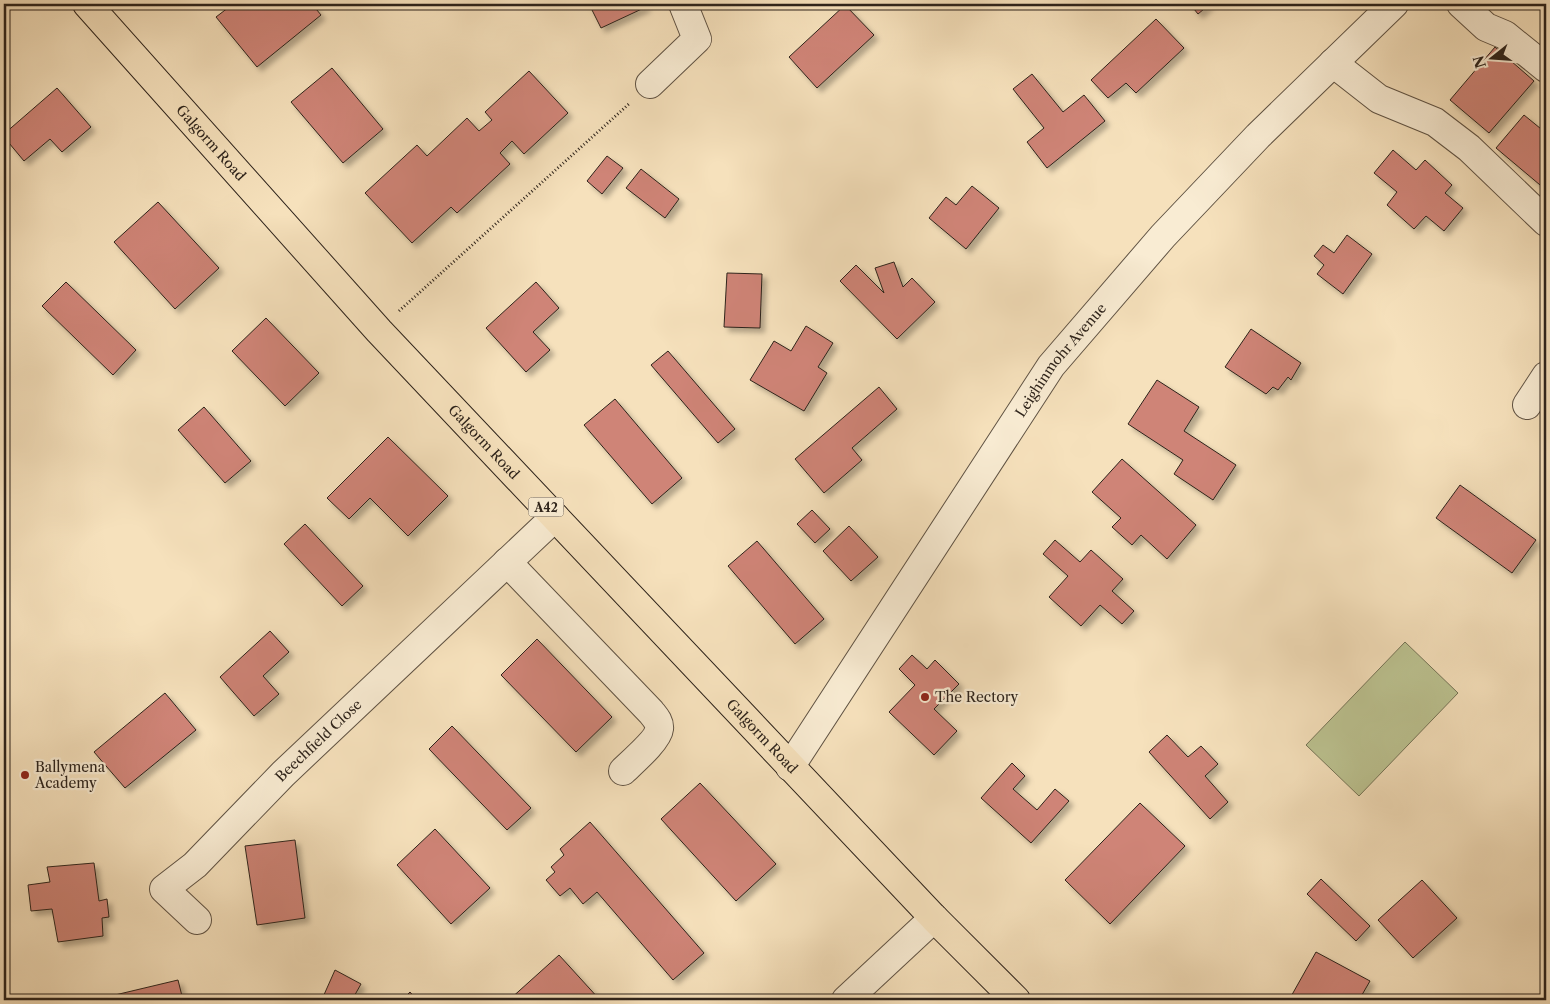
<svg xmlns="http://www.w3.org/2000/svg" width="1550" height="1004" font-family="'Libre Caslon Text',serif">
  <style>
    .green { fill: #bcc391; stroke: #747356 }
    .building { fill: #cf8477; stroke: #2d231b; filter: url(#shadow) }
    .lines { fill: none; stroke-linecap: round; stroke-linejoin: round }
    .minor-casing { stroke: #5f5243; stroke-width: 30 }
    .major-casing { stroke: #2d231b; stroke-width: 30 }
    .path { stroke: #2d231b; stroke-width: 3; stroke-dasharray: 1 2.5; stroke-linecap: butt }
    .minor { stroke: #f9ecd3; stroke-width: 28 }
    .major { stroke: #f6e1bc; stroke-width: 28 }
    .poi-dot { fill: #8f2418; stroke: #f9ecd3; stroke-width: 2 }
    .labels { text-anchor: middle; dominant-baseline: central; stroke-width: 4.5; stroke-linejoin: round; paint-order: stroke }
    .shield { fill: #f9ecd3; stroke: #6a5f52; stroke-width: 1 }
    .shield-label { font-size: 12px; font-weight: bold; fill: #2d231b }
    .street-label { font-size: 14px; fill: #2d231b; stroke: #f9ecd3 }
    .poi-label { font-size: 14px; fill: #2d231b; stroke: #f9ecd3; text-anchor: start }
  </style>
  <defs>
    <filter id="shadow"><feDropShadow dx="4.5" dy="4.5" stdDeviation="2.5" flood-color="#0004"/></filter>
  </defs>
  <rect width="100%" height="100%" fill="#f6e1bc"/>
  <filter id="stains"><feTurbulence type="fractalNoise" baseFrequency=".004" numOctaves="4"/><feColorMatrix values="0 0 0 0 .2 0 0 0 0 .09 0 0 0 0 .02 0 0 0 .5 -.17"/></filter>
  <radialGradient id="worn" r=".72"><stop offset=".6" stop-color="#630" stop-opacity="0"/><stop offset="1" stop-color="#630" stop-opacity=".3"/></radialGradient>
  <path class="green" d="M1405 642 1458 693 1359 796 1306 745Z"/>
  <g class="building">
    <path d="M233 4H312L321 15 257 67 216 17Z"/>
    <path d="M589 4H645L646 7 601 28Z"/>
    <path d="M1190 4H1210L1198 14Z"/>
    <path d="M845 5 874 35 817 88 789 57Z"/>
    <path d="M1156 19 1184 48 1136 93 1126 83 1108 98 1091 80Z"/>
    <path d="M1495 47 1534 81 1489 133 1450 100Z"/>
    <path d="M332 68 383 129 343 163 291 102Z"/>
    <path d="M529 71 568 113 524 154 512 141 500 153 510 164 457 213 451 207 412 243 365 193 417 145 427 156 467 118 479 131 492 120 485 112Z"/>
    <path d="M1032 74 1063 112 1084 95 1105 121 1047 168 1027 142 1044 128 1013 89Z"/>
    <path d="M57 88 91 127 62 152 50 139 24 161 4 137V134Z"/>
    <path d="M1524 115 1546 133V190L1496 148Z"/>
    <path d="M1393 150 1416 170 1425 160 1452 185 1445 193 1463 208 1444 231 1426 216 1414 229 1387 205 1397 192 1374 173Z"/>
    <path d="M607 156 623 168 602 194 587 181Z"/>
    <path d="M641 169 679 199 665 218 626 188Z"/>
    <path d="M972 186 999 208 966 249 929 218 946 197 956 205Z"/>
    <path d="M158 202 219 268 175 309 114 242Z"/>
    <path d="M1347 235 1372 254 1343 294 1317 274 1324 265 1314 256 1323 245 1334 253Z"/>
    <path d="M894 262 903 287 912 278 935 302 897 339 840 281 856 265 884 293 875 268Z"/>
    <path d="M727 273 762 274 760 328 724 327Z"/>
    <path d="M66 282 136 350 113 375 42 306Z"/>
    <path d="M536 282 559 308 533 332 550 350 526 372 486 328Z"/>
    <path d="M266 318 319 373 285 406 232 351Z"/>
    <path d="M806 326 833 343 818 367 827 373 804 411 750 380 774 341 791 351Z"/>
    <path d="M1251 329 1301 363 1291 380 1288 377 1278 390 1273 387 1266 394 1225 367Z"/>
    <path d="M668 351 735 429 718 443 651 365Z"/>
    <path d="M1157 380 1199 407 1184 431 1236 465 1213 500 1174 474 1183 460 1128 424Z"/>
    <path d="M879 387 897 409 852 448 862 460 824 493 795 459Z"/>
    <path d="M615 399 682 478 652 504 584 425Z"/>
    <path d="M204 407 251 461 225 483 178 430Z"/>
    <path d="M388 437 448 496 408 536 370 498 349 519 327 498Z"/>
    <path d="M1122 459 1196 525 1167 559 1141 535 1132 545 1112 527 1121 518 1092 492Z"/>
    <path d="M1460 485 1536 540 1512 573 1436 518Z"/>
    <path d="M812 510 830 529 815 543 797 524Z"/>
    <path d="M305 524 363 586 342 606 284 544Z"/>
    <path d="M849 526 878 557 851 581 823 551Z"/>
    <path d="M1055 540 1080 562 1091 550 1123 579 1112 591 1134 611 1122 624 1100 605 1081 626 1049 597 1068 576 1043 554Z"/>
    <path d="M757 541 824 619 795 644 728 566Z"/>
    <path d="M270 631 289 652 263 676 279 694 254 716 220 677Z"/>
    <path d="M537 639 612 717 576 752 501 675Z"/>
    <path d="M912 655 927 669 935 660 959 684 934 709 957 731 934 755 889 712 915 685 899 669Z"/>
    <path d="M165 693 196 730 125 788 94 752Z"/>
    <path d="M452 726 531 808 507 830 429 749Z"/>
    <path d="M1167 735 1188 757 1201 746 1218 764 1205 776 1228 802 1210 819 1149 752Z"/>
    <path d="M1012 763 1025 776 1013 789 1037 810 1055 789 1069 801 1031 843 981 798Z"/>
    <path d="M700 783 776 864 736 901 661 819Z"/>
    <path d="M1140 803 1185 846 1110 924 1065 880Z"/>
    <path d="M590 822 704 953 673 980 597 892 583 904 570 888 560 896 546 880 555 872 551 867 564 855 560 849Z"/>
    <path d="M435 829 490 888 451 924 397 865Z"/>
    <path d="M295 840 305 918 257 925 245 846Z"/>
    <path d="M94 863 99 901 107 899 109 917 102 918 103 936 58 942 52 909 31 911 28 885 50 882 47 867Z"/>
    <path d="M1321 879 1370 926 1356 941 1307 894Z"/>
    <path d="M1422 880 1457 918 1413 958 1378 920Z"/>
    <path d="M1316 952 1370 981 1359 1000H1289Z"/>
    <path d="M559 955 600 1000H509Z"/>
    <path d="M335 970 361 984 352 1000H313L323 997Z"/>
    <path d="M178 980 183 1000H116L115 995Z"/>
    <path d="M410 992 417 1000H402Z"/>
  </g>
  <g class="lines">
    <defs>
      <g id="minor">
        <path d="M1461 4 1486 27 1505 35 1546 68"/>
        <path d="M1333 63 1379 99 1435 122 1469 148 1546 222"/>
        <path d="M650 84 697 39 683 4"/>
        <path d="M1527 405 1546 376"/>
        <path d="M507 562 651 712C655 717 660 722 659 729 658 740 631 763 623 771"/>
        <path id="s1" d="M790 767 1051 366 1163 236 1258 136 1394 4"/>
        <path id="s2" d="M197 920 164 889 195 865 283 774 555 517"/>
        <path d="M846 1000 934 918"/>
      </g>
      <g id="major">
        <path id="s3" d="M87 4 379 331 934 918 1016 1000"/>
      </g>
    </defs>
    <use href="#minor" class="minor-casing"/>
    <use href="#major" class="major-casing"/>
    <path class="path" d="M399 311 630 103"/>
    <use href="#minor" class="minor"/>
    <use href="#major" class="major"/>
  </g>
  <g class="poi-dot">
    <circle cx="925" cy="697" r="5"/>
    <circle cx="25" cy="775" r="5"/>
  </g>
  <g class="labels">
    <rect class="shield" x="528.5" y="497.5" width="35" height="19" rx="4"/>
    <g class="shield-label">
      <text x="546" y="507">A42</text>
    </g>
    <g class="street-label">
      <text stroke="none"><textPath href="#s3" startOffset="186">Galgorm Road</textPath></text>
      <text stroke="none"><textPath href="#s1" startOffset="489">Leighinmohr Avenue</textPath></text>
      <text stroke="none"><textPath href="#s3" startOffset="591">Galgorm Road</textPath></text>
      <text stroke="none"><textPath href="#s3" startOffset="996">Galgorm Road</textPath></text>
      <text stroke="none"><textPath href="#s2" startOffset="260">Beechfield Close</textPath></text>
    </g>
    <g class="poi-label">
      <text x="935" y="697">The Rectory</text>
      <text x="35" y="767">Ballymena<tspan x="35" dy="16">Academy</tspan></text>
    </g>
  </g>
  <rect width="1550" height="1004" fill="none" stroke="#f6e1bc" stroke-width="20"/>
  <rect x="5" y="5" width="1540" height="994" fill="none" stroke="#2d231b" stroke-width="2.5"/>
  <rect x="10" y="10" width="1530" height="984" fill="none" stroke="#2d231b"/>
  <g transform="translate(1492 58) rotate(253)" stroke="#f9ecd3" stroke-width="4" paint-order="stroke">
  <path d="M0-4L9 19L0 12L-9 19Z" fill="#2d231b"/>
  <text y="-8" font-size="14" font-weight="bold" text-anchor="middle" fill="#2d231b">N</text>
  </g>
  <rect width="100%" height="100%" filter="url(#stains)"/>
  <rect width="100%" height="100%" fill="url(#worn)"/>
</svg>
